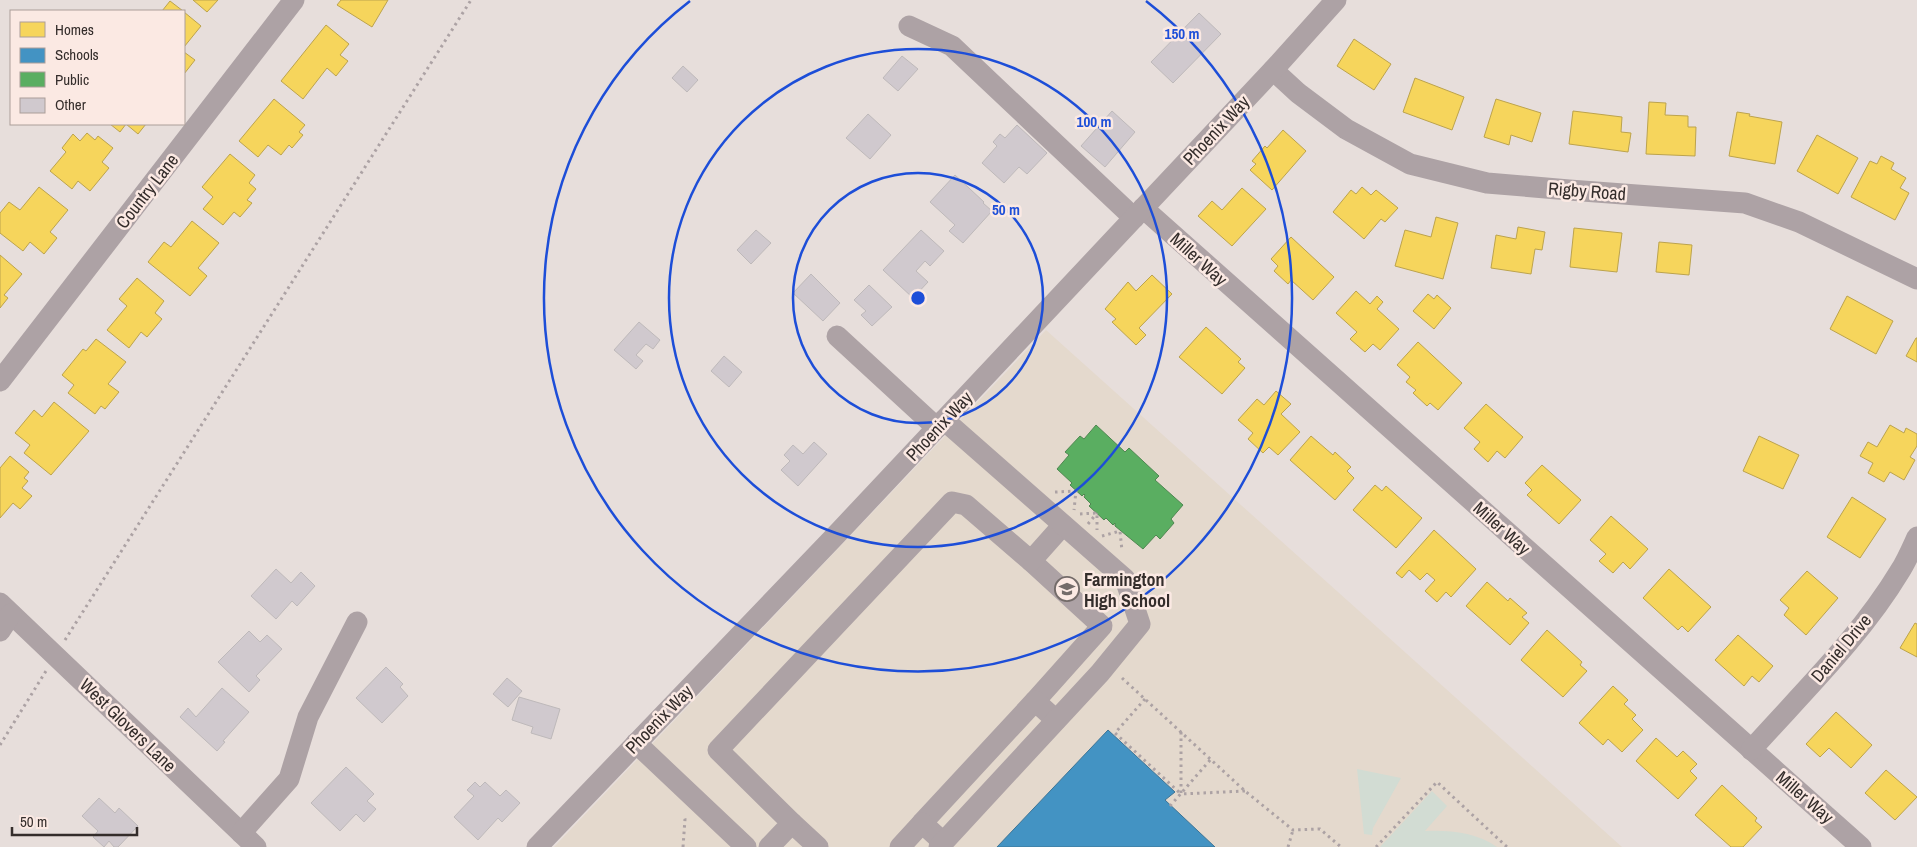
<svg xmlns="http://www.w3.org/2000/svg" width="1917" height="847" font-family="'Archivo Narrow',sans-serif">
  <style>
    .education { fill: #e4d9cd }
    .green { fill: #d2dcd3 }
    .homes { fill: #f6d55c; stroke: #bca34d }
    .schools { fill: #4393c3; stroke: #3e7495 }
    .public { fill: #5aae61; stroke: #4f8751 }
    .building { fill: #d0c9ce; stroke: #beb9ba }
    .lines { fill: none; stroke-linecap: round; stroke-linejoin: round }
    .path { stroke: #aca2a4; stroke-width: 3; stroke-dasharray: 2.5 4; stroke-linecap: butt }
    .minor { stroke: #ada2a5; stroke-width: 21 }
    .ring { fill: none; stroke: #1d4ed8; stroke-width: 2.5 }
    .labels { text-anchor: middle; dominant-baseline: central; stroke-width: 5; stroke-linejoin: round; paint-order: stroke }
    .street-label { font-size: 18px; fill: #342d2b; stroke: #fbe9e3 }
    .poi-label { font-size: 18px; font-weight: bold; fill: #342d2b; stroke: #fbe9e3; text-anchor: start }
    .centre { fill: #1d4ed8; stroke: #fbe9e3; stroke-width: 2.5 }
    .ring-label { font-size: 15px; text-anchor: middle; font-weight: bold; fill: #1d4ed8; stroke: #fbe9e3; stroke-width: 5; stroke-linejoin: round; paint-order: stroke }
  </style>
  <rect width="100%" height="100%" fill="#e7dedb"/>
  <path class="education" d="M1046 330 1622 847H554Z"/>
  <g class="green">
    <path d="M1357 769 1401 778 1373 828 1372 835 1364 834Z"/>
    <path d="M1432 791 1447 806 1425 831C1449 830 1476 832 1497 847H1380Z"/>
  </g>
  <g class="homes">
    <path d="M193 0H218L207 12Z"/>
    <path d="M341 0H388L372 27 337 5Z"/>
    <path d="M170 1 183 11H162Z"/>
    <path d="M184 12 201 26 184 47Z"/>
    <path d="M326 25 349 44 340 55 348 61 336 76 327 68 303 99 281 81Z"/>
    <path d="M1354 39 1391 64 1374 90 1337 66Z"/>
    <path d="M184 52 195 60 184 74Z"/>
    <path d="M1415 78 1464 97 1452 130 1403 112Z"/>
    <path d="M274 99 305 125 299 132 303 135 292 148 289 145 281 155 268 145 258 157 239 141Z"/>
    <path d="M1496 99 1541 113 1532 142 1511 135 1509 145 1484 137Z"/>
    <path d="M1649 102 1666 103 1665 115 1688 116V127H1696L1695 156 1646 154Z"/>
    <path d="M1573 111 1622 117 1621 132 1631 133 1628 152 1569 144Z"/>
    <path d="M1737 112 1750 114 1749 116 1782 122 1775 164 1729 156Z"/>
    <path d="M110 124H146L138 134 126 124 120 132Z"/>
    <path d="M1283 130 1306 151 1272 190 1250 170 1256 164 1252 161 1265 146 1267 148Z"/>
    <path d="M87 133 95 140 98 136 113 148 102 162 109 168 90 191 78 181 72 189 50 171 66 152 62 148 73 134 80 141Z"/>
    <path d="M1817 135 1858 158 1838 194 1797 171Z"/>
    <path d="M230 154 255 175 249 183 256 189 247 200 252 203 240 217 234 212 223 225 203 209 213 197 202 187Z"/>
    <path d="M1881 156 1894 163 1891 169 1906 178 1900 188 1909 193 1895 220 1851 197 1870 161 1877 164Z"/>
    <path d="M39 187 68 210 50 232 57 238 44 254 30 242 23 251 0 233V213L9 202 20 210Z"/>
    <path d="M1362 187 1371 195 1376 190 1398 208 1385 222 1381 219 1364 239 1333 212 1351 190 1356 194Z"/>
    <path d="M1242 188 1266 209 1232 246 1198 216 1212 201 1222 210Z"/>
    <path d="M1436 217 1458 223 1443 279 1395 266 1405 230 1431 237Z"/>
    <path d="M192 221 219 243 198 268 207 276 190 296 148 262 164 242 171 247Z"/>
    <path d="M1518 227 1545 232 1542 250 1535 249 1531 274 1491 268 1496 235 1516 239Z"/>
    <path d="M1574 228 1622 233 1617 272 1570 267Z"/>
    <path d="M1291 237 1334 277 1313 300 1291 280 1288 284 1274 271 1278 266 1271 259Z"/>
    <path d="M1659 242 1692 245 1689 275 1656 272Z"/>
    <path d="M0 255 22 274 4 295 8 298 0 308Z"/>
    <path d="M1152 275 1172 294 1139 328 1146 335 1136 345 1112 322 1116 319 1105 309 1128 282 1136 291Z"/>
    <path d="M137 278 164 301 155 313 162 319 147 337 141 332 129 348 107 330 127 306 119 299Z"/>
    <path d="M1356 291 1370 304 1377 296 1383 302 1377 309 1399 329 1380 350 1373 344 1365 352 1350 339 1357 332 1336 313Z"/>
    <path d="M1428 294 1434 299 1437 295 1451 308 1434 329 1413 311Z"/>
    <path d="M1847 296 1893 321 1876 354 1830 329Z"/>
    <path d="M1206 327 1241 359 1238 362 1245 368 1222 394 1179 357Z"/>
    <path d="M1916 338H1917V362L1906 356Z"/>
    <path d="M96 339 126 362 108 384 119 392 105 409 101 406 95 414 68 393 74 385 62 375 83 349 86 351Z"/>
    <path d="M1418 342 1462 383 1438 410 1430 403 1427 406 1413 393 1416 390 1406 382 1410 377 1397 365Z"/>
    <path d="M1276 391 1291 404 1281 414 1300 432 1278 455 1269 447 1263 453 1248 439 1253 433 1238 420 1257 399 1264 405Z"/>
    <path d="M54 402 89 431 51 475 24 453 30 445 15 433 34 410 42 417Z"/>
    <path d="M1486 404 1523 437 1505 458 1497 451 1488 462 1474 449 1480 442 1464 428Z"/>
    <path d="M1890 425 1904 433 1906 428 1917 434V446L1910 457 1915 460 1904 480 1890 472 1884 482 1868 473 1873 463 1860 456 1868 442 1877 447Z"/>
    <path d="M1311 436 1333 455 1335 452 1351 467 1347 471 1354 478 1335 500 1290 460Z"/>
    <path d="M1759 436 1799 455 1783 489 1743 471Z"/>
    <path d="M10 456 29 472 24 478 28 481 22 488 32 496 20 509 13 503 0 518V468Z"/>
    <path d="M1542 465 1581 500 1559 524 1527 495 1532 490 1525 483Z"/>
    <path d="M1375 485 1382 491 1386 486 1422 518 1396 548 1353 510Z"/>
    <path d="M1852 497 1886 519 1860 558 1827 537Z"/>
    <path d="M1611 516 1648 549 1630 569 1623 562 1613 573 1599 561 1606 554 1590 540Z"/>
    <path d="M1434 530 1476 569 1451 597 1446 592 1437 602 1425 591 1435 580 1427 573 1420 580 1409 570 1402 578 1396 573Z"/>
    <path d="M1669 569 1711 607 1688 632 1682 626 1678 630 1643 598Z"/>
    <path d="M1807 571 1838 598 1806 635 1784 615 1789 608 1780 600Z"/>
    <path d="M1487 582 1508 601 1510 598 1527 613 1522 617 1529 623 1510 645 1466 606Z"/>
    <path d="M1915 623 1917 624V657L1900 648Z"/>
    <path d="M1547 630 1582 662 1580 665 1587 671 1563 697 1521 660Z"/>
    <path d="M1738 635 1773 666 1759 682 1752 676 1744 686 1715 660Z"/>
    <path d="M1613 686 1628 700 1624 704 1636 715 1632 719 1643 730 1622 752 1608 739 1603 745 1579 723Z"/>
    <path d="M1836 712 1872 745 1851 768 1829 748 1820 757 1806 744Z"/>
    <path d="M1656 738 1677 757 1683 751 1697 764 1690 771 1697 778 1678 799 1636 761Z"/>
    <path d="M1886 770 1917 797 1895 820 1865 793Z"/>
    <path d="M1722 785 1757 818 1755 821 1762 827 1743 847H1731L1695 815Z"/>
  </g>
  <path class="schools" d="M1108 730 1175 792 1165 800 1215 847H997Z"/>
  <path class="public" d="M1096 425 1125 452 1129 448 1159 476 1155 480 1183 505 1171 519 1174 523 1160 539 1156 535 1143 549 1115 526V523L1113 525 1106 518 1104 520 1089 506 1091 504 1084 497 1085 495 1084 494 1082 496 1070 485 1072 483 1057 469 1069 455 1065 452 1080 436 1084 439Z"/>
  <g class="building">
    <path d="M1199 13 1221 34 1173 83 1151 62Z"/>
    <path d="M902 56 918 69 898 91 883 78Z"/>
    <path d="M683 66 698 80 687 92 672 78Z"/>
    <path d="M1112 111 1135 132 1105 167 1081 146Z"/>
    <path d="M868 114 891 135 870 159 846 138Z"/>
    <path d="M1017 125 1047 153 1027 174 1019 167 1004 183 982 163 997 146 993 142 1000 134 1005 138Z"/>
    <path d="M955 175 984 202 983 203 992 211 963 243 949 231 955 225 930 202Z"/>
    <path d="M756 230 771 243 751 264 737 250Z"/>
    <path d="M921 230 944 251 930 266 925 261 916 271 928 282 913 298 883 270Z"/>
    <path d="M811 274 840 303 823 321 793 293Z"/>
    <path d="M869 285 892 307 872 326 861 315 866 311 854 300Z"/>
    <path d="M639 322 660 340 653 349 646 344 636 355 643 361 636 369 614 350Z"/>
    <path d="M724 356 742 372 729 387 711 371Z"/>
    <path d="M814 442 827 454 798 486 781 470 790 461 784 455 793 445 803 454Z"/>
    <path d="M276 569 291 583 301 572 315 586 297 606 292 601 276 619 251 596Z"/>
    <path d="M249 631 260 642 267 635 282 649 256 676 260 680 249 692 218 662Z"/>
    <path d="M386 667 403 684 400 687 408 696 382 723 356 698Z"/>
    <path d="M507 678 522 691 508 707 493 694Z"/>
    <path d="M222 688 249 712 223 741 225 742 217 751 180 717 188 708 196 717Z"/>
    <path d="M519 697 560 709 551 739 531 733 533 727 512 720Z"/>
    <path d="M346 767 374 794 367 801 376 809 364 822 356 814 340 831 311 803Z"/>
    <path d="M475 782 480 787 485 782 500 796 506 790 520 803 502 822 498 818 478 840 454 817 474 796 467 790Z"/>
    <path d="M99 798 115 813 119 808 138 826 118 847H114L109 841 104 847 93 837 98 831 82 816Z"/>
  </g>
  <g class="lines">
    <g class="path">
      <path d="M1055 492 1076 491 1074 510"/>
      <path d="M1080 514 1097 513V530"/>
      <path d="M1088 524 1097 513"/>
      <path d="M1102 536 1120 531 1122 551"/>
      <path d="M65 640 471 0"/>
      <path d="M1122 678 1245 791 1293 830 1320 829 1341 847"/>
      <path d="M1145 699 1115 733 1181 794"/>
      <path d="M1181 732V794L1245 791"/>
      <path d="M0 745 46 671"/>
      <path d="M1170 806 1211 759"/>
      <path d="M683 847 685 819 684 816"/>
      <path d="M1288 847 1293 830"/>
      <path d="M1376 847 1437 782 1507 847"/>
    </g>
    <g class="minor">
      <path d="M909 26 952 46 1134 218"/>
      <path d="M1273 70 1298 93 1346 129 1410 164 1487 183 1569 190 1745 203 1799 222 1917 279"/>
      <path d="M1143 208 1861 847"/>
      <path d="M837 336 937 428"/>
      <path d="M0 381 294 0"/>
      <path d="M1031 561 1102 626 1035 701"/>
      <path d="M0 603 256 847"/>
      <path d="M0 631 11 614"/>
      <path d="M636 743 746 847"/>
      <path d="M1751 750C1802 693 1861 636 1900 571 1907 560 1912 548 1917 537"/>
      <path d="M792 823 818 847"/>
      <path d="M241 833 289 779 308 717 357 622"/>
      <path d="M943 842 922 823 1035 701 1056 720"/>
      <path d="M537 847 836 535 1273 70 1336 0"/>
      <path d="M769 847 792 823 718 750 952 502 966 505 1031 561 1063 525"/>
      <path d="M900 847 922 823"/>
      <path d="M939 847 1100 673 1140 624 1125 579 944 420"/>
    </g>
  </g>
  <g class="ring">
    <circle cx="918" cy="298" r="125"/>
    <circle cx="918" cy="298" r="249"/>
    <path d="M1146 1A374 374 0 1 1 690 1"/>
  </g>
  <defs>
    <symbol id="school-ring" viewBox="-11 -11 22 22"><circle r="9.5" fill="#fbe9e3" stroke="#736b69" stroke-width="1.5"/><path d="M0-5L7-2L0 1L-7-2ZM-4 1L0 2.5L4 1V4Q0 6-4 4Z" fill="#736b69"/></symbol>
  </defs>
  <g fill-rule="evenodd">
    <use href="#school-ring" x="1053" y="575" width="28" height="28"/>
  </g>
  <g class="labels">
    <g class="street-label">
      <text transform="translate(1216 130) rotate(-47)">Phoenix Way</text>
      <text transform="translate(147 191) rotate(-52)">Country Lane</text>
      <text transform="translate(1587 191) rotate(4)">Rigby Road</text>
      <text transform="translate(1199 259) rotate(42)">Miller Way</text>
      <text transform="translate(939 426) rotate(-47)">Phoenix Way</text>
      <text transform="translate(1502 528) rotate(42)">Miller Way</text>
      <text transform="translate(1841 648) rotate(-50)">Daniel Drive</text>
      <text transform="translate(659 719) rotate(-46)">Phoenix Way</text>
      <text transform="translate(128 725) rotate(44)">West Glovers Lane</text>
      <text transform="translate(1805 797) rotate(41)">Miller Way</text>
    </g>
    <g class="poi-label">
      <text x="1084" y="579">Farmington<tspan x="1084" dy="21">High School</tspan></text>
    </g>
  </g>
  <circle cx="918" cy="298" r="8" class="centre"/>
  <g class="ring-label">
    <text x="1182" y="39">150 m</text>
    <text x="1094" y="127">100 m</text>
    <text x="1006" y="215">50 m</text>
  </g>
  <rect x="10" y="10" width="175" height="115" fill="#fbe9e3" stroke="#ab9e99"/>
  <rect x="20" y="22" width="25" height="15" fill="#f6d55c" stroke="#ab9e99"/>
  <text x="55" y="35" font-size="15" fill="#342d2b">Homes</text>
  <rect x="20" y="48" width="25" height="15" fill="#4393c3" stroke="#ab9e99"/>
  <text x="55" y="60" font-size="15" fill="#342d2b">Schools</text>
  <rect x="20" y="72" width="25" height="15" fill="#5aae61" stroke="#ab9e99"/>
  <text x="55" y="85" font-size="15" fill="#342d2b">Public</text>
  <rect x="20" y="98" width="25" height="15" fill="#d0c9ce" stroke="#ab9e99"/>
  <text x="55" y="110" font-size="15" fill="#342d2b">Other</text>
  <path d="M12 827v8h125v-8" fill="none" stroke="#342d2b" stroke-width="2.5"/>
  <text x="20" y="827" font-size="15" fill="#342d2b" stroke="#fbe9e3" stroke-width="4" paint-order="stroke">50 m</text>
</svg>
